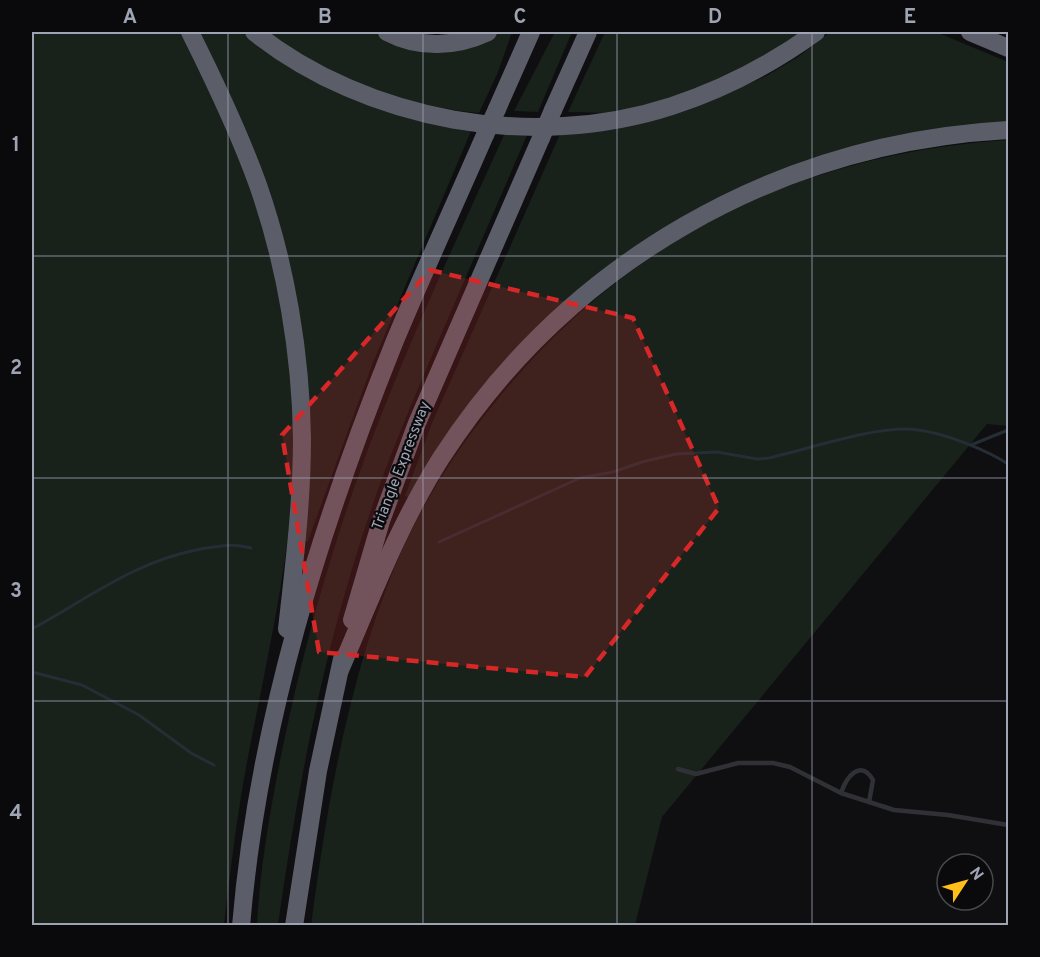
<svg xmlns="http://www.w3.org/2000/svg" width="1040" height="957" font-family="Overpass,sans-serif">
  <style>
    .green { fill: #19211b }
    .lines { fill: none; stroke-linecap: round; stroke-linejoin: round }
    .stream { stroke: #252d35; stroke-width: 3 }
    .service { stroke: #303136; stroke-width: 4.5 }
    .motorway { stroke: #5b5e68; stroke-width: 18 }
    .motorway-bridge { stroke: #5b5e68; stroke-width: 18 }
    .marked { fill: #d62828; fill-opacity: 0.2; stroke: #d62828; stroke-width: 4.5; stroke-dasharray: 12 8; stroke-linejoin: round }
    .grid { fill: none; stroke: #9fa4b4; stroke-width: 1.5; stroke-opacity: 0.55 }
    .labels { text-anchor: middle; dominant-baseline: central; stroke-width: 4.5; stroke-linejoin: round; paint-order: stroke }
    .street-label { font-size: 15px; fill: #9fa4b4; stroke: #0a0a0c }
    .neatline { fill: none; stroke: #9fa4b4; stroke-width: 2 }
    .grid-label { font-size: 20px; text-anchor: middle; font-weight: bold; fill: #9fa4b4 }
  </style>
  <rect width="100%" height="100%" fill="#0f0f11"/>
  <g class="green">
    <path d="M32 32H183C200 66 220 100 233 136 259 207 277 275 288 350 290 367 293 384 294 400 300 519 272 632 250 747 238 806 231 866 224 925H32Z"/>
    <path d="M197 32H241L248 37 471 131 372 365 308 541H302L291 288Z"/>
    <path d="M267 32H375L384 38 488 39 500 32H512L498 72 479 113C418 107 362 89 309 60 294 52 280 41 267 32Z"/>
    <path d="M555 32H572L538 112 514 111Z"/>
    <path d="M605 32H801L747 67 676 97 611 113 568 112Z"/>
    <path d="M830 32H936L1008 62V125L779 174 560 309 411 498 405 496 432 423 560 134 728 93 766 76 798 57Z"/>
    <path d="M504 135H527C496 207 465 279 434 351 412 403 390 454 372 507 325 643 298 783 278 925L257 926C260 866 271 805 283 746 303 650 329 556 363 463 404 351 455 243 504 135Z"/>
    <path d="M1008 140V426L987 424 662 817 635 925 311 926C327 803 349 678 396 564 420 507 454 453 493 405 624 240 798 154 1008 140Z"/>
  </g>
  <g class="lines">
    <g class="stream">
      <path d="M971 445 1008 430"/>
      <path d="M439 542 580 478 613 472 642 462 676 454 717 452 757 459 769 458C809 449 880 424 918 430 944 433 987 450 1008 464"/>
      <path d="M32 629C89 598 135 561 201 549 219 546 233 543 251 548"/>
      <path d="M32 672 82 685 139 715 191 753 214 765"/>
    </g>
    <g class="service">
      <path d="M678 769 696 774 738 763H773L790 767 841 793 894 810 948 815 1008 825"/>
      <path d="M841 793C846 778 860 758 873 780L869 802"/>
    </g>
    <g class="motorway">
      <path d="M190 32C215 82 239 132 258 185 286 265 301 355 302 439 302 503 294 566 287 629"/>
      <path d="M254 32C368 122 533 151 672 106 724 89 772 64 816 32"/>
      <path d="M387 32C419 49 456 47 488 32"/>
      <path d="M970 32 1008 48"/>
      <path d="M497 109 531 32"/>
      <path d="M553 110 588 32"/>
      <path d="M352 620 381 521 417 423 541 138"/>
      <path d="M340 670C371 598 399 524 441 458 568 262 776 143 1008 130"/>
      <path d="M241 926C258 724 319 530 394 343 423 273 455 204 485 135"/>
      <path d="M294 926 318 771 342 659"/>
    </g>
    <g class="motorway-bridge">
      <path d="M485 135 497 109"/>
      <path d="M541 138 553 110"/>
    </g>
  </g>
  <path class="marked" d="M430 270 633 318 719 508 585 677 319 652 282 435Z"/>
  <path class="grid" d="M228 32V926M423 32V926M617 32V926M812 32V926M32 256H1008M32 478H1008M32 701H1008"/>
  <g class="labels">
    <g class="street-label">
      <text transform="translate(402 466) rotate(-69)">Triangle Expressway</text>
    </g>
  </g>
  <rect width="1040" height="957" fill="none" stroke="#0a0a0c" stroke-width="66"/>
  <g transform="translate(965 882) rotate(54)"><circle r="28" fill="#0a0a0c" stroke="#46484f" stroke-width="1.5"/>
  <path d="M0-4.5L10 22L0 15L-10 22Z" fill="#ffbe19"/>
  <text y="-9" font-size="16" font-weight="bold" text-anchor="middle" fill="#9fa4b4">N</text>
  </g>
  <rect x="33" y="33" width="974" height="891" class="neatline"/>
  <g class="grid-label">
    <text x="130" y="23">A</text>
    <text x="325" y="23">B</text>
    <text x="520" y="23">C</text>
    <text x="715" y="23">D</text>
    <text x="910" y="23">E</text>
    <text x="16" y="151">1</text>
    <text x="16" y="374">2</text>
    <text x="16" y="597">3</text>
    <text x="16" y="819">4</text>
  </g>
</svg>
